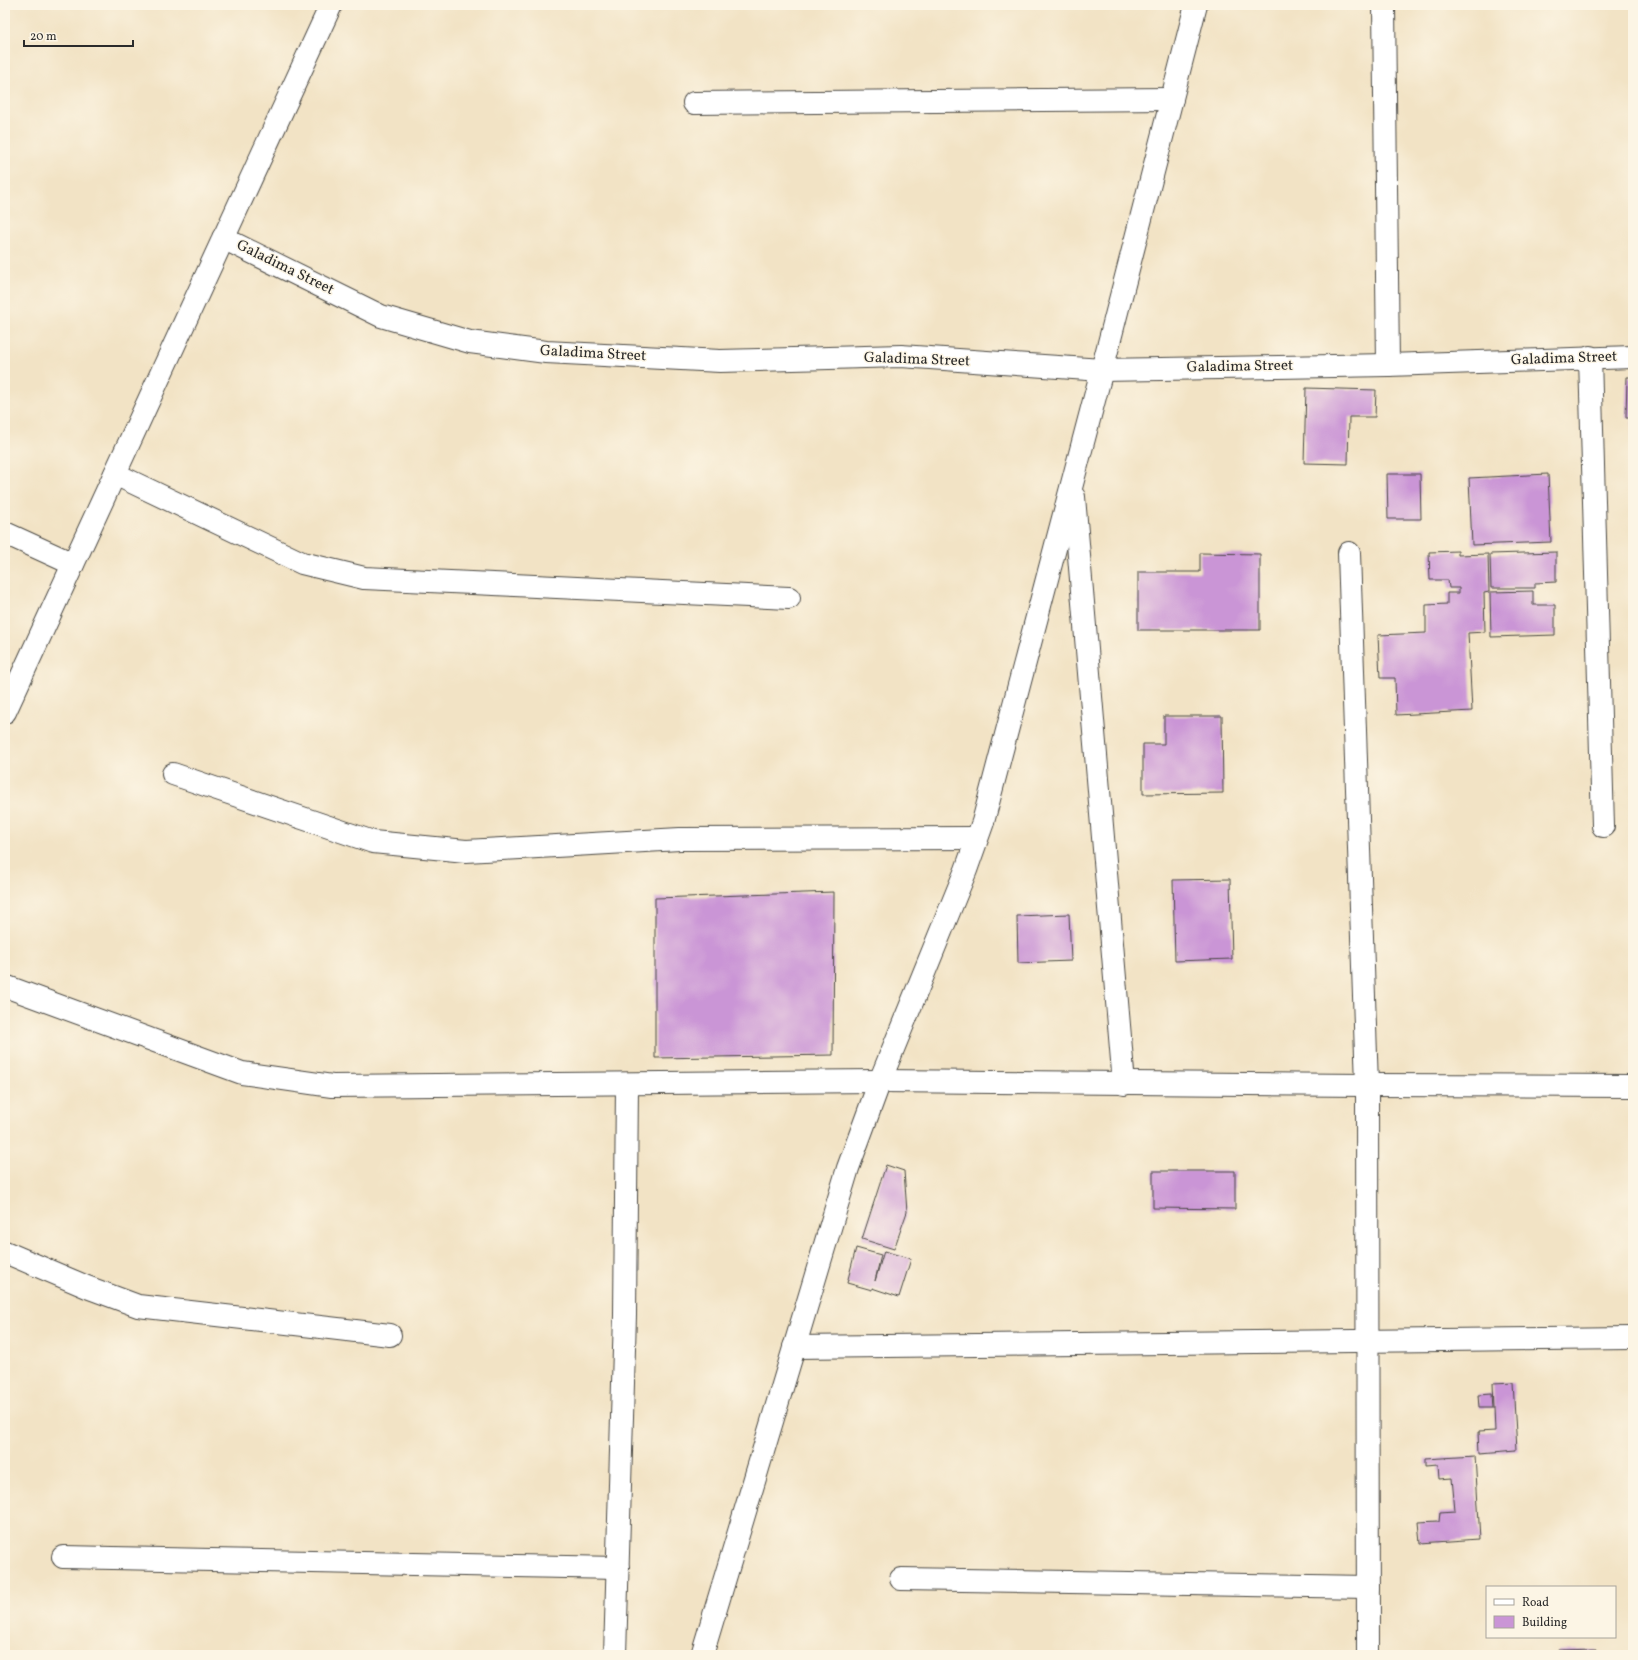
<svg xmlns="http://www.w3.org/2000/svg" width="1638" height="1660" font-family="Vollkorn,serif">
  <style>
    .building { fill: #ca95d6 }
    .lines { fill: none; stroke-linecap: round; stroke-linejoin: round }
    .minor-casing { stroke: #494742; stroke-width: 24 }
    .tertiary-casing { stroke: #494742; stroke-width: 24 }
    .minor { stroke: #fff; stroke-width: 22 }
    .tertiary { stroke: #fff; stroke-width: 22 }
    .labels { text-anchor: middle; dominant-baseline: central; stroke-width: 3; stroke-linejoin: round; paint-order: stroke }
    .street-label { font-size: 15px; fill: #2b2b2b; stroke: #fcf5e5 }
  </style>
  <rect width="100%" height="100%" fill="#fcf5e5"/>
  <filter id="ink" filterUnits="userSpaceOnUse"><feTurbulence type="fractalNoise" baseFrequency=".025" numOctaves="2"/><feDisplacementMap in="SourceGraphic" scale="8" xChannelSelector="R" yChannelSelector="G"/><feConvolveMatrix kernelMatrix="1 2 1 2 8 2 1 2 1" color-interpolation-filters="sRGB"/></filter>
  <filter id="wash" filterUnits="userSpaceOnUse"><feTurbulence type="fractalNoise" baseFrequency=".012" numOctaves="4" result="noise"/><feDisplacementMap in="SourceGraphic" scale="16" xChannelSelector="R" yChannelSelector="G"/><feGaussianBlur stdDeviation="0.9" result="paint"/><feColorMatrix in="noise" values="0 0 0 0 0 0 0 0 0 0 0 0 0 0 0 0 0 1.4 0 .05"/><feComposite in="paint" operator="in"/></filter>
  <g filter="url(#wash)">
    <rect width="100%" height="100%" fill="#f2e3c5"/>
    <g id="blocks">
      <g class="building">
        <path d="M1627 377H1633V418H1626Z"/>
        <path d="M1306 388 1376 390 1375 417H1349L1348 464 1304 463Z"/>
        <path d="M1632 421H1633V472H1631Z"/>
        <path d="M1387 474H1420L1421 519H1388Z"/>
        <path d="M1548 474 1551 542 1472 545 1469 478Z"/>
        <path d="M1458 551V555L1488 554 1489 592 1484 593 1485 632 1468 633 1472 711 1396 715 1395 678H1380L1378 635 1426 633V605L1447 604V593H1459V588H1449L1448 580H1430L1429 552Z"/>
        <path d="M1556 552V582L1535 583V588H1491L1490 554Z"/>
        <path d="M1200 553 1260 554V630H1138V572H1200Z"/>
        <path d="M1533 591V605H1555V635L1491 637 1490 592Z"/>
        <path d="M1164 716H1222L1223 793 1143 794V744H1164Z"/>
        <path d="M1230 879 1232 959 1175 961 1173 880Z"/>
        <path d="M834 892 833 1055 655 1058V898Z"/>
        <path d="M1069 914 1071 961 1018 963 1017 916Z"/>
        <path d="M886 1165 904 1171 907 1212 894 1249 862 1239Z"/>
        <path d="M1153 1171H1235V1209L1153 1208Z"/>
        <path d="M856 1248 881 1255 875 1281 884 1251 911 1259 899 1297 872 1288V1290L847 1283Z"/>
        <path d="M1513 1382 1517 1451 1479 1454 1478 1432 1495 1431 1493 1383Z"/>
        <path d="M1492 1394 1493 1408H1479L1478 1395Z"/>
        <path d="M1475 1456 1480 1539 1420 1543 1418 1523 1439 1522 1440 1512 1455 1511 1452 1478 1439 1479 1438 1465 1425 1466V1459Z"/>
        <path d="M1596 1650V1655H1558V1651Z"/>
      </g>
    </g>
  </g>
  <g filter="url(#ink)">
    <use href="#blocks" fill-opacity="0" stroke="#494742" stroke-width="1"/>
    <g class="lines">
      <defs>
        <g id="minor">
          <path d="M1384 5 1388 365"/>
          <path d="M694 103 1172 99"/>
          <path d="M223 238 381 316 470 342 546 352 720 361 901 356 1102 370 1388 365 1633 357"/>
          <path d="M1590 357 1603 826"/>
          <path d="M115 474 302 563 364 578 789 598"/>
          <path d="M1074 497 1124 1084"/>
          <path d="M5 533 73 564"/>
          <path d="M1349 553 1367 1085 1368 1655"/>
          <path d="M173 774 373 842 466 851 680 839 977 838"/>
          <path d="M5 986 242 1073 332 1086 880 1081 1367 1085 1633 1086"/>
          <path d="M5 1252 87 1287 138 1306 390 1335"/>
          <path d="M794 1347 1633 1338"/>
          <path d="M63 1557 618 1568"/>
          <path d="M901 1579 1368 1587"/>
          <path d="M615 1655 625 1315 627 1084"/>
          <path d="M702 1655 848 1168 880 1081 966 870 983 822 1102 370 1196 5"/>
        </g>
        <path id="tertiary" d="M5 712 331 5"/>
      </defs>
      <use href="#minor" class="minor-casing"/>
      <use href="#tertiary" class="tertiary-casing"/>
      <use href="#minor" class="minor"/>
      <use href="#tertiary" class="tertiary"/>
    </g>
  </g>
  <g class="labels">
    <g class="street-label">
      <text transform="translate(285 268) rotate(26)">Galadima Street</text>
      <text transform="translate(593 354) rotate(3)">Galadima Street</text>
      <text transform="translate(1564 359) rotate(-2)">Galadima Street</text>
      <text transform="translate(917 360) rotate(2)">Galadima Street</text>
      <text transform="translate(1240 367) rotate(-1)">Galadima Street</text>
    </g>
  </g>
  <rect width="1638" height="1660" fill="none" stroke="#fcf5e5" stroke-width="20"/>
  <rect x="1486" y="1586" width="130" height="52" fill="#fcf5e5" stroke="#a8a49b"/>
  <rect x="1494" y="1599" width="20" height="6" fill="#ffffff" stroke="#a8a49b"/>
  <text x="1522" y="1606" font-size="12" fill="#2b2b2b">Road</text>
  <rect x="1494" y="1616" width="20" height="12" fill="#ca95d6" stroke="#a8a49b"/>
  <text x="1522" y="1626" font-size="12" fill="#2b2b2b">Building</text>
  <path d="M24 40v6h109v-6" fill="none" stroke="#2b2b2b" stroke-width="2"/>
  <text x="30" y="40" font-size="12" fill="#2b2b2b" stroke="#fcf5e5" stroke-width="3" paint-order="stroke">20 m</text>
</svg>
